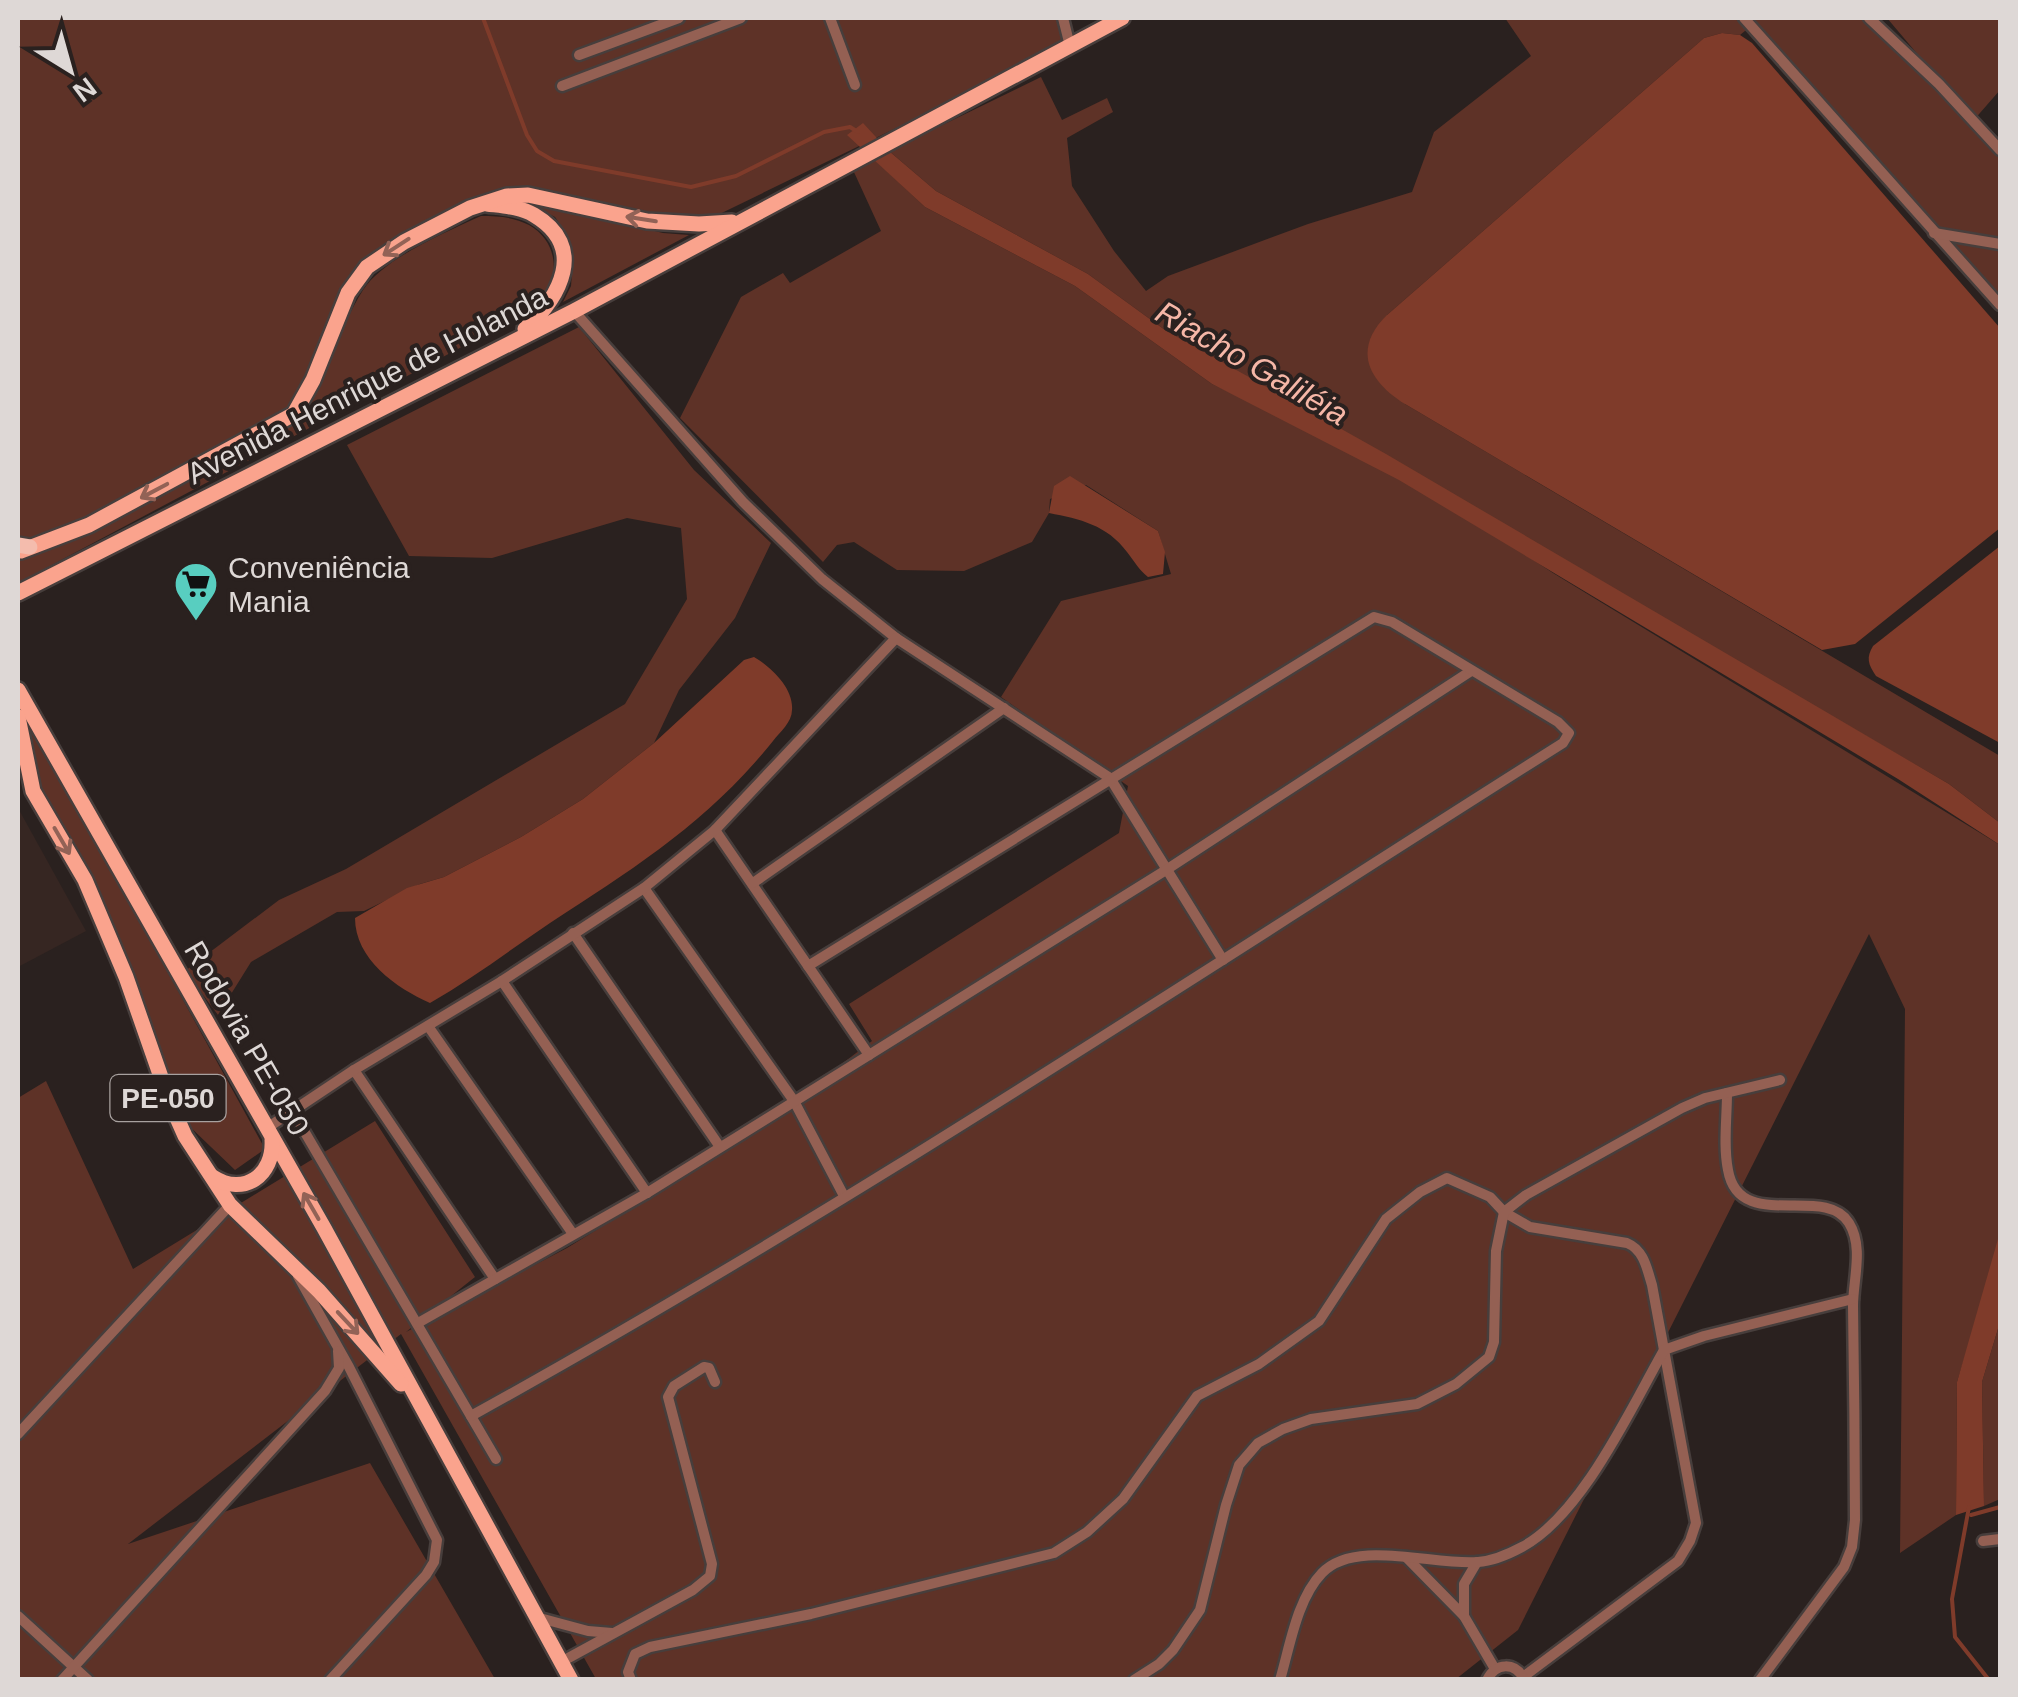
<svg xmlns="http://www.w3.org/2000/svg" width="2018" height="1697" font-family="Arial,sans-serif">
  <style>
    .built { fill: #362622 }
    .green { fill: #5e3227 }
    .water { fill: #7f3b2a }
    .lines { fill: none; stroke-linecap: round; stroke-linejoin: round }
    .stream { stroke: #7f3b2a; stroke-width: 4 }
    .minor-casing { stroke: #473e3c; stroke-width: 15 }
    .primary-casing { stroke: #473e3c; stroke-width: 20 }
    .trunk-casing { stroke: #473e3c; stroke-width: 20 }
    .minor { stroke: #946053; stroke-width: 10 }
    .primary { stroke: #faa38d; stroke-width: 15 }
    .trunk { stroke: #f4bcad; stroke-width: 15 }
    .oneway { stroke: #926256 }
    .labels { text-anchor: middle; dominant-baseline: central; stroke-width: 8; stroke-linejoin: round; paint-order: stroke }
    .shield { fill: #2a211f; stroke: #a8a19f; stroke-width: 2.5 }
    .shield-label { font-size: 28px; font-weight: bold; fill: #ded8d6 }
    .street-label { font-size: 30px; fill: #ded8d6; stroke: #2a211f }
    .poi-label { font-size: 30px; fill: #ded8d6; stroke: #2a211f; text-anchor: start }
    .water-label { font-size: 32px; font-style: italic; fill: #f6b7a7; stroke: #2a211f }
  </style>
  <rect width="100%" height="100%" fill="#2a211f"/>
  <path class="built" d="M18 808 86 931 18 967Z"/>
  <g class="green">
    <path d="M18 18H1060L1067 45 699 224 532 201 663 233 689 235 563 302 571 286 573 259 568 236 555 217 535 207 508 203 470 208 367 267 301 406 30 547 18 545Z"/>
    <path d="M1505 18H1744L1751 26 1740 35 1722 33 1704 38 1387 315 1405 404 2000 756V823L1949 784 1165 330 1088 274 936 191 889 151 1041 77 1062 120 1107 98 1113 112 1067 138 1072 186 1114 251 1146 291 1168 276 1308 224 1412 192 1434 132 1531 56Z"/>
    <path d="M1747 18H1865L1957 101 1887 18H2000V90L1973 121 2000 153V305Z"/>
    <path d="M874 159 925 207 1075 286 1212 384 1408 478 1553 573 2000 845V1243L1957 1382 1956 1515 1900 1553 1905 1009 1869 934 1518 1630 1456 1679H596L401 1334 128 1544 370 1463 495 1679H18V1098L46 1081 133 1269 375 1121 475 1277 406 1332 567 1248 737 1143 872 1041 849 1004 1119 833 1128 786 1001 697 1061 601 1171 574 1158 531 1086 485 1050 499 1049 513 1032 542 964 571 897 570 854 542 837 545 823 562 680 418 741 297 783 273 790 283 881 231 853 170Z"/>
    <path d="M481 216C498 216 514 217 529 225 562 244 560 285 535 308L18 583V560L86 533 298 414C331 373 337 331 363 290 384 258 446 232 481 216Z"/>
    <path d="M579 327 694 470 771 543 735 618 679 690 654 743 583 799 521 837 444 877 420 884 364 911 337 912 251 962 218 1015 185 971 279 900 346 869 625 704 687 599 681 528 627 518 492 558 409 556 347 445Z"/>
    <path d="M18 700 265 1149 235 1170 187 1124 114 928 82 857 18 751Z"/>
    <path d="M2000 1322V1499L1984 1506 1982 1382Z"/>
  </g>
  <g class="water">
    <path d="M1722 33 1740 35 1752 43 2000 328V528L1855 644 1822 650 1405 404C1368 381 1352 349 1387 315L1704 38Z"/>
    <path d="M863 123 889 151 936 191 1088 274 1165 330 1386 454 1949 784 2000 823V845L1898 779 1399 480 1212 384 1075 286 925 207 847 135Z"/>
    <path d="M1070 476 1158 531 1165 552 1163 574 1148 577C1139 570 1135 562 1127 552 1107 525 1080 519 1049 513L1054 486Z"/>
    <path d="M2000 546V743L1876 676C1868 664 1866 658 1873 646Z"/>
    <path d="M754 657C770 666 794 688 792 710 792 722 780 732 773 741 708 822 636 867 550 923 510 950 472 979 430 1003 396 988 355 959 355 918L407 888 444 877 521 837 583 799 654 743 744 660Z"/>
    <path d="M2000 1232V1322L1982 1382 1984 1506 1956 1515 1957 1382Z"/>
  </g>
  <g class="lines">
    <g class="stream">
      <path d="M483 18 527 135 537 151 554 161 691 187 736 176 824 132 850 127 858 132"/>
      <path d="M1969 1507 1952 1599 1955 1637 1989 1680"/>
      <path d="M1971 1515 2000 1507"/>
    </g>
    <defs>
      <g id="minor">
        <path d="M830 18 855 85"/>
        <path d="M1063 18 1070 46"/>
        <path d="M1744 18 2000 305"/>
        <path d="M1869 18 1939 84 2000 150"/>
        <path d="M579 55 679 18"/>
        <path d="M562 86 741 18"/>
        <path d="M1934 233 2000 244"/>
        <path d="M574 311 743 502 822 579 896 638 1110 778 1223 960"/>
        <path d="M715 830 869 1055"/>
        <path d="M753 883 1004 708"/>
        <path d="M644 888 794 1101 844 1196"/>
        <path d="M573 933 720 1147"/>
        <path d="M502 981 647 1193"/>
        <path d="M428 1026 573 1234"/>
        <path d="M354 1070 495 1279"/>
        <path d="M1727 1093C1727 1118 1723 1146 1728 1170 1739 1234 1825 1183 1849 1223 1864 1247 1853 1280 1853 1306 1854 1377 1855 1449 1855 1520L1852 1547 1844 1567 1760 1680"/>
        <path d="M293 1112 496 1459"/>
        <path d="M267 1128 354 1070 502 981 644 888 715 830 896 638"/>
        <path d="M298 1276 349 1367 437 1540 434 1562 426 1575 330 1680"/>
        <path d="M418 1323 647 1193 869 1055 1166 870 1471 671"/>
        <path d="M471 1416C844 1210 1202 971 1563 743L1569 733 1558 722 1392 622 1374 617 808 966"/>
        <path d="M18 1434 230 1205"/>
        <path d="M1983 1541 2000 1539"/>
        <path d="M1406 1557 1464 1616 1495 1669"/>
        <path d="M18 1616 88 1680"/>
        <path d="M1464 1616V1584L1477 1562"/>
        <path d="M536 1617 588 1631 612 1633"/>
        <path d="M561 1662 693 1590 710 1576 712 1564 668 1397 674 1386 704 1367 709 1368 715 1382"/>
        <path d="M62 1680 325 1391 339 1368 338 1351"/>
        <path d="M631 1680 628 1672 635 1654 650 1647 811 1614 1054 1553 1087 1532 1123 1499 1197 1396 1259 1364 1319 1321 1386 1219 1420 1192 1447 1178 1490 1197 1504 1212 1530 1227 1627 1243C1644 1250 1647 1269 1652 1285L1696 1523 1690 1541 1678 1561 1523 1677"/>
        <path d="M1134 1680 1159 1664 1173 1650 1200 1610 1226 1505 1239 1465 1258 1443 1283 1429 1311 1419 1417 1404 1456 1384 1489 1357 1494 1342 1496 1251 1504 1212 1526 1195 1682 1108 1705 1098 1780 1080"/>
        <path d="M1280 1680C1290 1646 1297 1599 1322 1573 1355 1538 1435 1566 1478 1562 1493 1561 1509 1554 1522 1547 1582 1515 1631 1408 1664 1350L1704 1336 1853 1299"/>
        <path d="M1487 1680C1496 1662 1515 1662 1524 1679"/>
      </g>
      <g id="primary">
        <path d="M487 204C502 206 521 207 534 215 588 247 560 297 525 329"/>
        <path d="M21 551 89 525 294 414 313 380 348 293 367 267 404 242 470 208 507 196 528 195 647 221 699 224 732 222"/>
        <path d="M18 593 574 311 1122 18"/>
        <path d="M18 690 324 1228 571 1680"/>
        <path d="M18 717 33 791 85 880 126 977 169 1100 185 1136 230 1205 319 1291 401 1384"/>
        <path d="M213 1177C244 1197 274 1175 272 1140"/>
      </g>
      <path id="trunk" d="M18 545 30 547"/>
    </defs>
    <use href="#minor" class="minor-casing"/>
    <use href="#primary" class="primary-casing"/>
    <use href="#trunk" class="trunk-casing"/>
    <use href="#minor" class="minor"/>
    <use href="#primary" class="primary"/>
    <use href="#trunk" class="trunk"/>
  </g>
  <defs><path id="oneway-shaft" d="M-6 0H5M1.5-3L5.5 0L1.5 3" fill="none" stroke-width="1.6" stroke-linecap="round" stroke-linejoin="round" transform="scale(2.5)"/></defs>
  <g class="oneway">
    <use href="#oneway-shaft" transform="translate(641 219) rotate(-171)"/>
    <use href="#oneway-shaft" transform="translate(396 247) rotate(147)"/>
    <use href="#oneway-shaft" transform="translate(154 491) rotate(152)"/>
    <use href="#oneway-shaft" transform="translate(62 841) rotate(60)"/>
    <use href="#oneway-shaft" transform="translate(311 1206) rotate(-120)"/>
    <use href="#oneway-shaft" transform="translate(348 1323) rotate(47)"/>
  </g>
  <defs>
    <symbol id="supermarket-pin" viewBox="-11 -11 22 30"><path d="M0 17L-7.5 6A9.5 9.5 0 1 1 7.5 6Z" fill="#58cec0" stroke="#2a211f"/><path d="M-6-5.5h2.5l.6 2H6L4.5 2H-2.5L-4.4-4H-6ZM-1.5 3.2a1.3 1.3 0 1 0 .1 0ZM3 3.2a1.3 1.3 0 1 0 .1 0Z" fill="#111"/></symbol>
  </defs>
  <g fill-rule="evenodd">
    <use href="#supermarket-pin" x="171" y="559" width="50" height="68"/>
  </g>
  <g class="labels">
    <rect class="shield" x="110.5" y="1075" width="115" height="46" rx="8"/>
    <g class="shield-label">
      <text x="168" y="1098">PE-050</text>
    </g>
    <g class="street-label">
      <text transform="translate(367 385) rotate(-27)">Avenida Henrique de Holanda</text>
      <text transform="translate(247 1038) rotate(60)">Rodovia PE-050</text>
    </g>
    <g class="poi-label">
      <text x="228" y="567">Conveniência<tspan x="228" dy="34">Mania</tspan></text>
    </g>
    <g class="water-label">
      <text transform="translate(1252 363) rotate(30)">Riacho Galiléia</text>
    </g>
  </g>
  <rect width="2018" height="1697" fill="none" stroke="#ded8d6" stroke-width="40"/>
  <g transform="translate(70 70) rotate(143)" stroke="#2a211f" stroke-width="8" paint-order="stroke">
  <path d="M0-8L18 38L0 25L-18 38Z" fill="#ded8d6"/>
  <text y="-15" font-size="28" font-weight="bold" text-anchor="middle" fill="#ded8d6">N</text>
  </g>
</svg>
